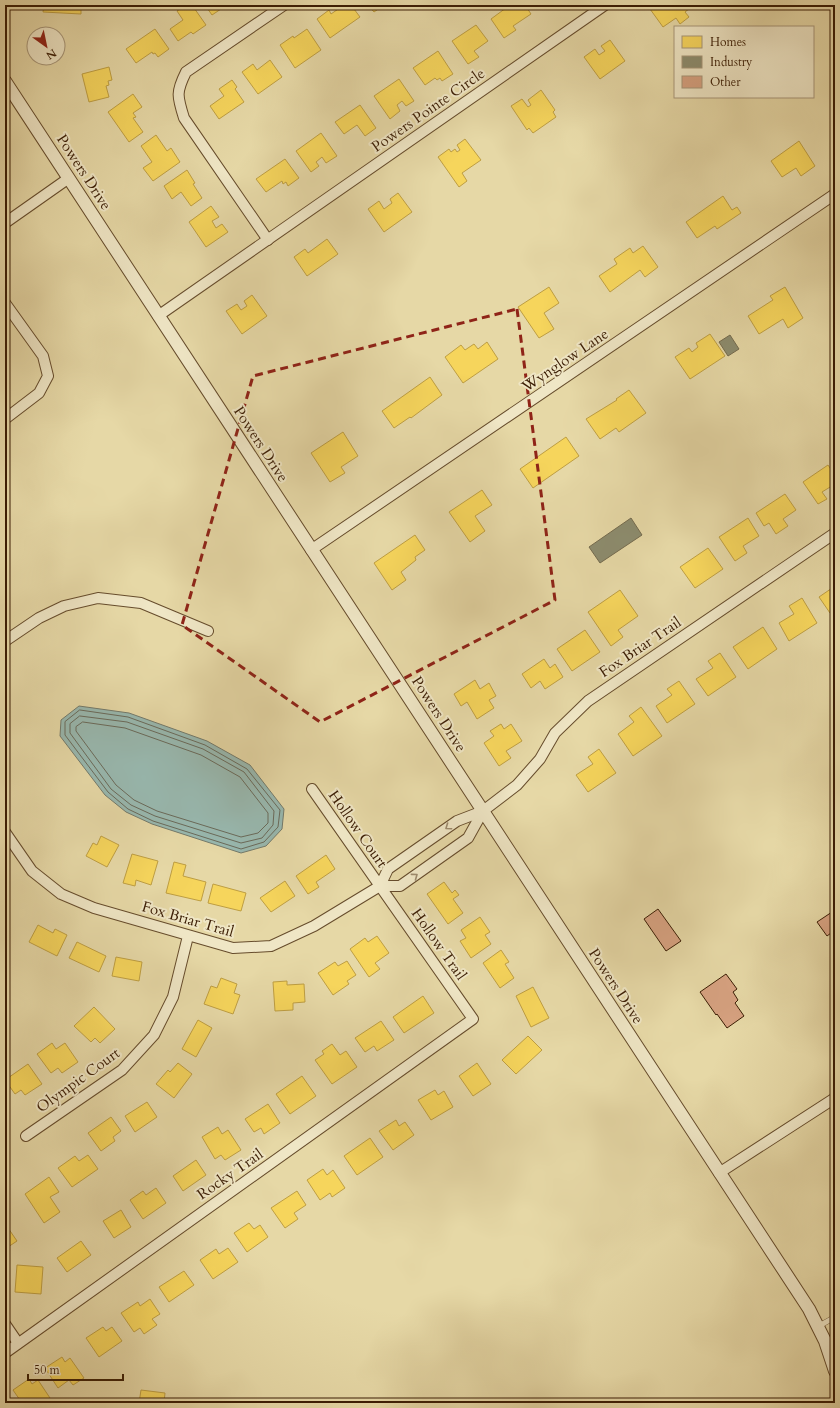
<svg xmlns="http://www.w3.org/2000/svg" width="840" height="1408" font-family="Cardo,serif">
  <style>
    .water { fill: #98b8af; stroke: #737a6b }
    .homes { fill: #f6d55c; stroke: #be9e42 }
    .industry { fill: #8c8c6e; stroke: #746b4e }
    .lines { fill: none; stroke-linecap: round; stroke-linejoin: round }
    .shore { stroke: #6a6a5a; stroke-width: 1 }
    .building { fill: #d7a281; stroke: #3b1d04 }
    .service-casing { stroke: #664c2c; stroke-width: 6 }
    .minor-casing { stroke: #664c2c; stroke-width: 12 }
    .tertiary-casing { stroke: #664c2c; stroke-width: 14 }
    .service { stroke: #efe6c5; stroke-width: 5 }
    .minor { stroke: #efe6c5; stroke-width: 10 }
    .tertiary { stroke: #efe6c5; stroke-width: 12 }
    .oneway { stroke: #9e8c6e }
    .marked { fill: none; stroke: #8f2418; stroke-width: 3; stroke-dasharray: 8 5; stroke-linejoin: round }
    .labels { text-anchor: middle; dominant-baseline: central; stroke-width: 4; stroke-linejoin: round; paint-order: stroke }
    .street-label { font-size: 15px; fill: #3b1d04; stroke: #efe6c5 }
  </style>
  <rect width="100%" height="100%" fill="#e6d8a6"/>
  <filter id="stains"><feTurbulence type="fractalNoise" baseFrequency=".005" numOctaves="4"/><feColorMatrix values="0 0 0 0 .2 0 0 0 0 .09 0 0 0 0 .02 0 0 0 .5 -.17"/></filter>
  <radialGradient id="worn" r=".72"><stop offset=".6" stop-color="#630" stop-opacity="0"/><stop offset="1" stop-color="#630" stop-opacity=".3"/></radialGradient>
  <path class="water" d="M79 706 129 713 207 741 250 765 284 809 282 829 266 846 241 853 152 824 126 812 105 795 60 736 61 720Z"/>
  <g class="homes">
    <path d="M44 5H81V14L43 12Z"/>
    <path d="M186 5H192L206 25 193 34 191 32 178 41 170 29 183 20 177 11Z"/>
    <path d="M205 5H218L221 9 212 15Z"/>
    <path d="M344 5H351L360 17 330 38 317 19 329 10 331 14Z"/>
    <path d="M368 5H384L374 12Z"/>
    <path d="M510 5H525L531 14 513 26 516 30 504 38 491 19Z"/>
    <path d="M655 5H694L685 12 689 17 680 24 676 18 663 27 650 9Z"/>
    <path d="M476 25 488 41 474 51 479 57 468 64 452 41Z"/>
    <path d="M155 29 169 49 158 57 155 53 153 54 152 52 136 63 126 49Z"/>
    <path d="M307 29 321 50 295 68 280 45 293 36 294 38Z"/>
    <path d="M610 40 625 61 600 79 584 57 595 49 599 55 605 51 601 46Z"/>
    <path d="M438 51 453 74 442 81 440 78 437 80 435 78 425 85 413 68Z"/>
    <path d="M270 60 282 77 258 94 242 72 253 64 257 70Z"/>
    <path d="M109 67 112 80 108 81 109 85 106 86 109 97 89 102 82 74Z"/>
    <path d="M399 79 414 101 406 106 402 101 397 105 400 111 390 119 374 96Z"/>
    <path d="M232 80 237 87 235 89 244 102 219 119 210 106 224 96 219 89Z"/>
    <path d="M541 90 555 110 553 112 556 117 533 133 529 128 527 130 511 106 522 99 528 107 531 105 528 100Z"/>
    <path d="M133 94 142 107 133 113 136 117 133 118 143 132 129 142 108 112Z"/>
    <path d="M360 105 376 128 365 136 357 125 344 134 335 122Z"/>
    <path d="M321 133 337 156 326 163 322 157 316 162 319 166 311 172 296 151Z"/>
    <path d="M156 135 167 151 171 148 180 162 153 181 143 168 152 162 141 146Z"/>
    <path d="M465 139 481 160 462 173 467 181 459 187 438 157 449 149 451 152 455 149 457 152 460 150 457 145Z"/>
    <path d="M799 141 815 166 801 176 796 168 782 177 771 161Z"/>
    <path d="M285 159 299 178 288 186 286 182 283 184 282 181 266 192 256 179Z"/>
    <path d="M187 170 195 183 193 184 202 198 191 206 181 192 172 199 164 186Z"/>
    <path d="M398 193 412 212 384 232 368 209 379 201 384 209 392 203 390 199Z"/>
    <path d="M723 196 732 210 737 207 741 213 717 229 715 226 697 238 686 222Z"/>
    <path d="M211 206 219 217 212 221 216 228 222 224 228 232 206 247 189 222Z"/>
    <path d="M327 239 338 254 307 276 294 257 305 249 308 253Z"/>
    <path d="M643 246 658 267 645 277 640 270 610 292 599 276 617 264 614 259 630 248 633 253Z"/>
    <path d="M549 287 559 303 544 313 554 329 539 338 518 307Z"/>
    <path d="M785 287 803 318 788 328 783 319 759 334 748 316 773 300 770 296Z"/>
    <path d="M252 295 267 316 242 334 226 311 237 304 241 310 247 306 244 301Z"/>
    <path d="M710 334 725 356 690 379 675 357 689 348 692 352 698 347 696 343Z"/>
    <path d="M487 342 498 359 463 383 445 357 461 345 465 350 474 344 478 349Z"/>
    <path d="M430 377 442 395 411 418 410 417 394 428 382 411Z"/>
    <path d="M629 390 646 413 619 432 616 428 600 439 586 419 617 400 616 399Z"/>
    <path d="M343 432 358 456 341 467 345 473 330 482 311 453Z"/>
    <path d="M566 437 579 456 533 488 520 469Z"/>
    <path d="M828 465 835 475V484L822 492 827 499 818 504 803 482Z"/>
    <path d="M482 490 492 505 475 516 485 531 470 542 449 512Z"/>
    <path d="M785 494 796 510 783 519 788 526 776 534 769 523 764 526 756 513Z"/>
    <path d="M748 518 759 536 743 546 747 553 735 561 719 537Z"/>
    <path d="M415 535 425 550 415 557 416 560 401 572 406 580 392 590 374 563Z"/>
    <path d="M708 548 723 569 695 588 680 567Z"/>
    <path d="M835 576V610L830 613 819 597 835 586 830 579Z"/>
    <path d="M620 590 638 616 618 630 623 637 611 646 588 612Z"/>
    <path d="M802 598 817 623 789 641 779 623 794 614 789 606Z"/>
    <path d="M763 627 777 649 748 669 733 647Z"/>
    <path d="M585 630 600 652 572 671 557 649Z"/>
    <path d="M720 653 736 677 708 696 696 679 713 668 708 661Z"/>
    <path d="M544 659 550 668 555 664 563 677 545 689 540 681 531 688 522 674Z"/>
    <path d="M475 680 480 689 489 683 496 696 489 700 494 708 477 719 467 702 461 706 454 694Z"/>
    <path d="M679 681 695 704 667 723 656 706 672 695 667 689Z"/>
    <path d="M641 707 662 736 633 756 618 734 634 722 629 716Z"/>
    <path d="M501 724 504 729 511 724 522 741 506 751 511 758 499 766 484 743 494 736 490 731Z"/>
    <path d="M599 749 616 773 588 792 576 775 593 764 588 757Z"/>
    <path d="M101 836 119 845 107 867 86 856 93 843 97 845Z"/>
    <path d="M132 854 158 861 151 885 136 880 135 886 123 883Z"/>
    <path d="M326 855 335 869 316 882 319 887 308 894 296 876Z"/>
    <path d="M174 862 186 865 183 876 206 882 201 901 166 893Z"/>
    <path d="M285 881 295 896 271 912 260 898Z"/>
    <path d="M444 882 452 893 455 890 459 895 453 899 463 913 448 924 427 894Z"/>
    <path d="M213 884 246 893 241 911 208 903Z"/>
    <path d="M480 917 490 932 485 935 491 944 471 958 460 941 466 938 461 930Z"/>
    <path d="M38 925 53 933 55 929 67 935 57 956 29 942Z"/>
    <path d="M377 936 389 953 375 963 380 969 369 977 350 949 365 938 368 942Z"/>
    <path d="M77 942 106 956 99 972 69 958Z"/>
    <path d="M501 950 509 962 505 964 514 978 500 988 483 963Z"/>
    <path d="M116 957 142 962 139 981 112 976Z"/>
    <path d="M347 961 356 975 347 981 349 984 333 995 318 973 335 962 338 966Z"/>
    <path d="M221 978 237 984 234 993 240 995 233 1014 204 1004 211 986 217 988Z"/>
    <path d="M287 981V985L304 984 305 1002 293 1003V1010L275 1011 273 982Z"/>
    <path d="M533 987 549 1018 531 1027 516 996Z"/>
    <path d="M423 996 434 1013 404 1033 393 1017Z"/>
    <path d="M94 1007 115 1029 100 1043 95 1038 91 1042 74 1026Z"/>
    <path d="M198 1020 212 1028 196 1057 182 1049Z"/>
    <path d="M381 1021 394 1040 377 1051 374 1046 365 1052 355 1038Z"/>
    <path d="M528 1036 542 1050 516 1074 502 1060Z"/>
    <path d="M52 1043 56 1049 65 1043 78 1062 62 1073 58 1068 51 1073 37 1054Z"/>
    <path d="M332 1044 340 1055 346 1051 357 1067 332 1084 315 1060 324 1054 322 1051Z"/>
    <path d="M178 1063 192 1074 174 1098 156 1084 168 1070 170 1072Z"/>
    <path d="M477 1063 491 1084 473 1096 459 1076Z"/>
    <path d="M28 1064 42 1084 25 1095 21 1090 15 1094 5 1080Z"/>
    <path d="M302 1076 316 1096 290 1114 276 1094Z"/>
    <path d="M435 1090 438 1095 444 1091 453 1107 431 1120 418 1100Z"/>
    <path d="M147 1102 157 1117 135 1132 125 1116Z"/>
    <path d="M268 1104 280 1123 264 1134 261 1128 254 1132 245 1119Z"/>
    <path d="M111 1117 121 1131 113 1137 115 1141 101 1151 88 1133Z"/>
    <path d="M396 1120 399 1126 405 1122 414 1135 393 1150 379 1131Z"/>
    <path d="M218 1127 222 1134 228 1130 241 1150 225 1160 221 1155 215 1159 202 1137Z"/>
    <path d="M370 1138 383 1157 357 1175 344 1156Z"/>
    <path d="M88 1155 98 1169 72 1187 58 1168 75 1156 79 1161Z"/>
    <path d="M196 1160 206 1175 183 1191 173 1176Z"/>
    <path d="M323 1169 327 1175 333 1170 345 1188 332 1197 330 1193 320 1200 307 1180Z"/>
    <path d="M49 1177 59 1192 50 1197 60 1212 44 1223 25 1194Z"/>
    <path d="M156 1188 166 1203 143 1219 130 1200 143 1191 146 1195Z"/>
    <path d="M297 1191 306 1205 294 1213 298 1219 285 1228 271 1208Z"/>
    <path d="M121 1210 131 1227 114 1238 103 1221Z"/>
    <path d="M249 1223 254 1229 260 1225 268 1237 247 1252 234 1233Z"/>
    <path d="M5 1225H6L17 1241 5 1249Z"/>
    <path d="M81 1241 91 1255 67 1272 57 1258Z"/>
    <path d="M228 1248 238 1262 213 1279 200 1260 216 1249 219 1254Z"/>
    <path d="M17 1265 43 1267 41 1294 15 1292Z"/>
    <path d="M184 1271 194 1285 169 1302 159 1287Z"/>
    <path d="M150 1299 160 1314 152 1319 157 1325 144 1334 140 1328 134 1332 121 1313 138 1302 140 1306Z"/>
    <path d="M103 1327 106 1331 112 1327 122 1341 99 1357 86 1338Z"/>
    <path d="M62 1357 65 1362 70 1358 84 1378 73 1385 69 1380 58 1388 45 1368Z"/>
    <path d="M29 1379 32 1384 38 1380 52 1401 49 1403H22L13 1390Z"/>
    <path d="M141 1390 165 1393 164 1403H139Z"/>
  </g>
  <g class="industry">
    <path d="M730 335 739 349 728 356 719 342Z"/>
    <path d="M631 518 642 535 600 563 589 547Z"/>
  </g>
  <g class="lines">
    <g class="shore">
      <path d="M80 710 128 717 205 745 247 769 280 810 278 827 264 842 241 849 153 821 128 809 108 792 65 735V722Z"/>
      <path d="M80 716 127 722 203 749 244 772 274 811 273 825 262 838 241 843 155 816 131 805 111 789 70 733V724Z"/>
      <path d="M83 722 125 728 201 755 240 777 268 813V823L258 833 241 837 157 811 134 800 116 785 76 731V727Z"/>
    </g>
  </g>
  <g class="building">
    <path d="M658 909 681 941 666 951 644 919Z"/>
    <path d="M835 910V930L827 936 817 922Z"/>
    <path d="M726 974 737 989 733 992 738 1000 735 1003 744 1016 727 1028 717 1014 716 1015 700 992Z"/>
  </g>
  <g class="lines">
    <defs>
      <path id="service" d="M819 1326 835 1317"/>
      <g id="minor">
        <path d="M5 223 69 178"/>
        <path d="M268 240 184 118C177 96 176 92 186 72L284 5"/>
        <path d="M5 303 43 356 48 376 39 393 5 419"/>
        <path d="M158 316 605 5"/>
        <path d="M311 550 835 194"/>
        <path d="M5 641 39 618 64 606 98 598 141 603 208 631"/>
        <path d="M5 832 32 871 61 894 94 908 233 948 271 946 314 926 380 886H400L468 838 483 811"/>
        <path d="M380 886 388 869 457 821 483 811 517 785 540 759 555 733 588 701 835 533"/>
        <path d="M26 1136 122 1070 154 1035 173 997 188 936"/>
        <path d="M719 1173 835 1098"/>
        <path d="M5 1324 18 1343"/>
        <path d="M5 1353 473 1019 312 789"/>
      </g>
      <path id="tertiary" d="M5 81 809 1309 825 1341 835 1371"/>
    </defs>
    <use href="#service" class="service-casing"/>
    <use href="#minor" class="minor-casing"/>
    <use href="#tertiary" class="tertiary-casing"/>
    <use href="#service" class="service"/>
    <use href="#minor" class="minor"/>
    <use href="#tertiary" class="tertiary"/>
  </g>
  <defs><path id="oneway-chevron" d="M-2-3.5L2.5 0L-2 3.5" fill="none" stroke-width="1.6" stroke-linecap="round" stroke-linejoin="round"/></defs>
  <g class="oneway">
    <use href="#oneway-chevron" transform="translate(448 827) rotate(145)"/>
    <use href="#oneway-chevron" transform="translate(415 876) rotate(-36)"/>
  </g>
  <path class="marked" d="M517 309 555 600 320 722 182 625 253 376Z"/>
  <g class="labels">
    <g class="street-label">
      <text transform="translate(428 110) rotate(-35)">Powers Pointe Circle</text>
      <text transform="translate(84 172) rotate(57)">Powers Drive</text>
      <text transform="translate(565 360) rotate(-34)">Wynglow Lane</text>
      <text transform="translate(261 444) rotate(57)">Powers Drive</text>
      <text transform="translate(640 647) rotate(-34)">Fox Briar Trail</text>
      <text transform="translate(439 714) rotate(57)">Powers Drive</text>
      <text transform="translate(358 829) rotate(55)">Hollow Court</text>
      <text transform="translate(188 919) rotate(16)">Fox Briar Trail</text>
      <text transform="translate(439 944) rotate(55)">Hollow Trail</text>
      <text transform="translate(616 986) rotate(57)">Powers Drive</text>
      <text transform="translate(78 1080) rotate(-36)">Olympic Court</text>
      <text transform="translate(230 1174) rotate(-35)">Rocky Trail</text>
    </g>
  </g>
  <rect width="840" height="1408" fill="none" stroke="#e6d8a6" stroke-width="20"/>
  <rect x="6" y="6" width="828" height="1396" fill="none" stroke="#3b1d04" stroke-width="2"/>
  <rect x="10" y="10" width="820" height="1388" fill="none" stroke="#3b1d04"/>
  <rect x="674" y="26" width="140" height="72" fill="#efe6c5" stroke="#a79678"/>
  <rect x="682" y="36" width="20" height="12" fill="#f6d55c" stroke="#a79678"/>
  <text x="710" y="46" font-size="12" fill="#3b1d04">Homes</text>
  <rect x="682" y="56" width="20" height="12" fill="#8c8c6e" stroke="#a79678"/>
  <text x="710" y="66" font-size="12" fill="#3b1d04">Industry</text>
  <rect x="682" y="76" width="20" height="12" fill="#d7a281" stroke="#a79678"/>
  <text x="710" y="86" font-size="12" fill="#3b1d04">Other</text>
  <g transform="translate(46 46) rotate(147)"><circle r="19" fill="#efe6c5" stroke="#a79678"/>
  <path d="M0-3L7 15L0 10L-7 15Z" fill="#8f2418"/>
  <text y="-6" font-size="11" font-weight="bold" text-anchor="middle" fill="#3b1d04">N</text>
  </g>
  <path d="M28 1374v6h95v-6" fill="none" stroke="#3b1d04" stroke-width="2"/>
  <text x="34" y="1374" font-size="12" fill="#3b1d04" stroke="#efe6c5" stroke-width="3" paint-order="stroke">50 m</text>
  <rect width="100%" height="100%" filter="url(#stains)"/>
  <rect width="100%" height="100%" fill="url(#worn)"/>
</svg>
